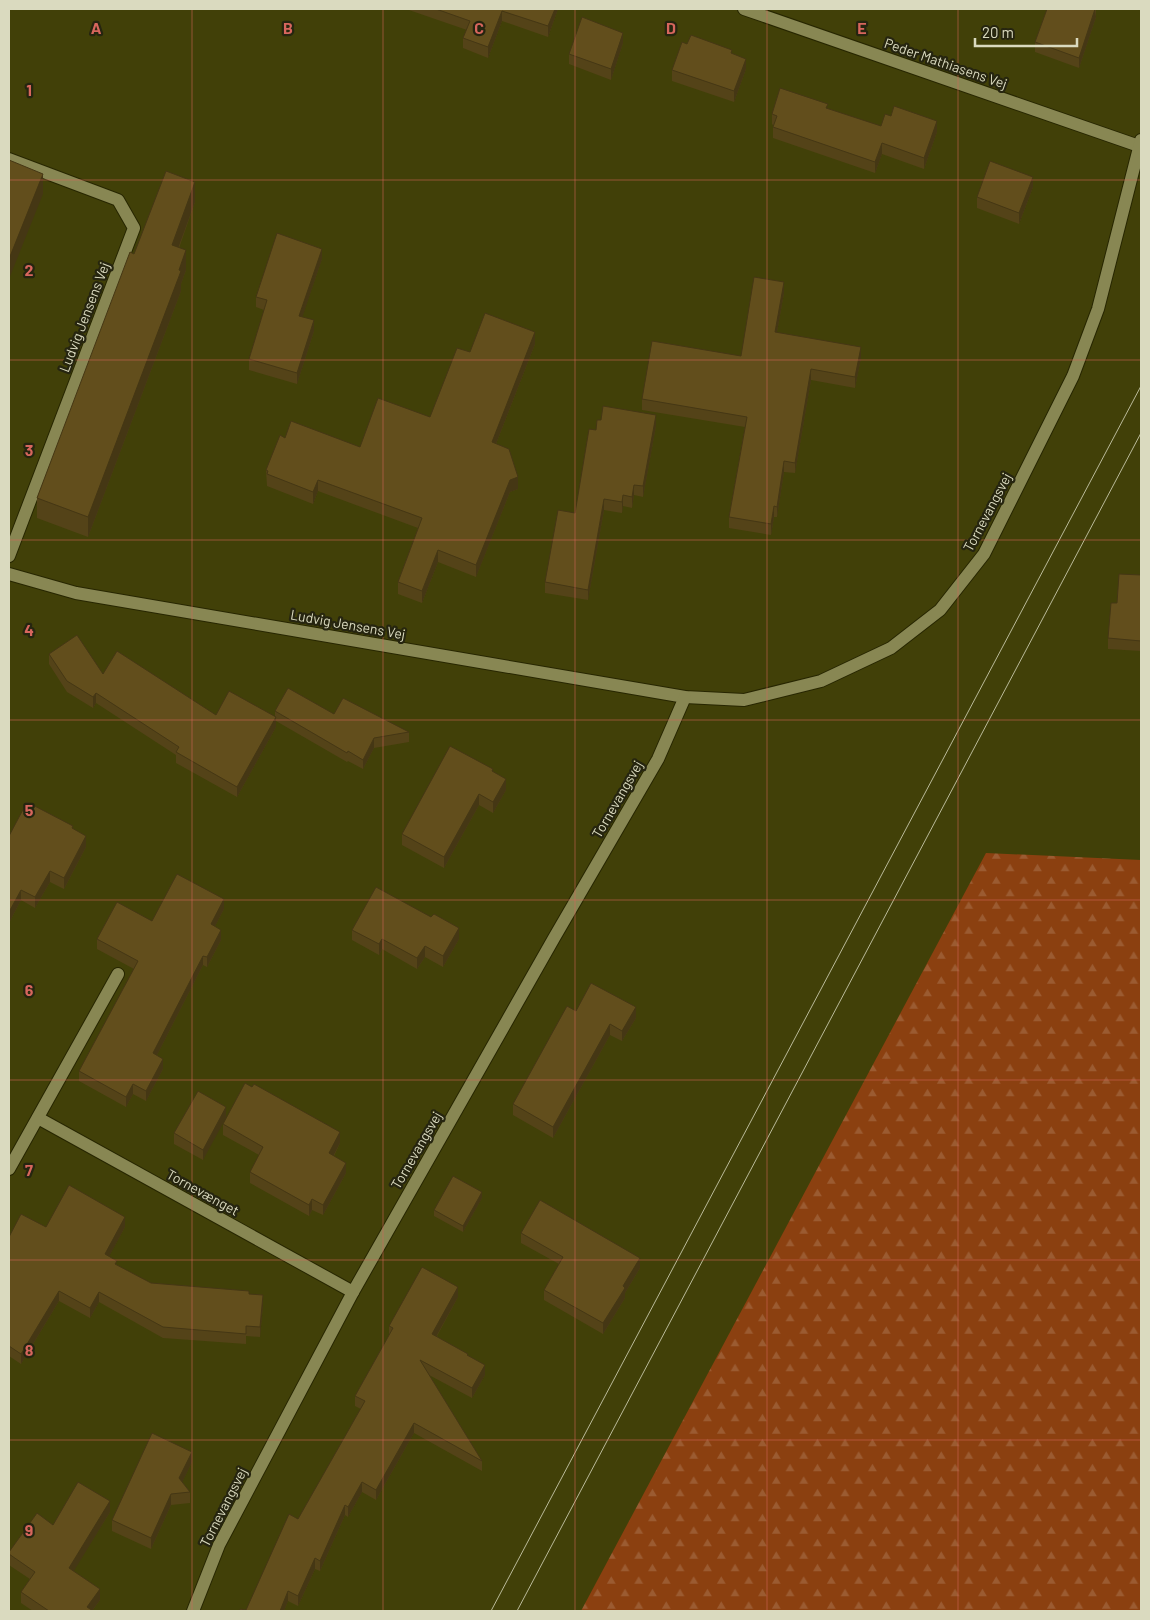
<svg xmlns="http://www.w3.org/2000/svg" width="1150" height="1620" font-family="Barlow,sans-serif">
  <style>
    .forest { fill: url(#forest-firs) }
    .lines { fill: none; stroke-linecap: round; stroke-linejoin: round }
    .minor-casing { stroke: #272600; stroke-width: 14 }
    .minor { stroke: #888753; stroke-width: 12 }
    .tram { stroke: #baba99; stroke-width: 1 }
    .wall { fill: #544318 }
    .shaded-wall { fill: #453714 }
    .building { fill: #624e1c; stroke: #453714 }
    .grid { fill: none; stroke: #d7665d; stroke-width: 1; stroke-opacity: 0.55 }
    .labels { text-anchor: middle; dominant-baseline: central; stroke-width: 4.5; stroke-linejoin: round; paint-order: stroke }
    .street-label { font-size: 14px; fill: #dadabf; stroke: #262510 }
    .grid-label { font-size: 16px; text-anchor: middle; font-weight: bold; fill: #d7665d; stroke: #262510; stroke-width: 4.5; stroke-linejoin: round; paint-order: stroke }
  </style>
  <defs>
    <pattern id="forest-firs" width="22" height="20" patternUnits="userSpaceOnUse" patternTransform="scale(1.25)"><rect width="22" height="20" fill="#8b4010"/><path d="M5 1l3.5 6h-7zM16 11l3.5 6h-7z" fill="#9b5b31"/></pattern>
  </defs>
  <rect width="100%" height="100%" fill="#414008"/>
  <path class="forest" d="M986 853 1141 860V1611H581Z"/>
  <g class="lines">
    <defs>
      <g id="minor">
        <path d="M744 9 1139 146"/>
        <path d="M9 159 118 200 134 228 9 556"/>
        <path d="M9 574 76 593 685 697 744 700 821 681 891 648 940 610 984 554 1073 376 1098 309 1141 140"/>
        <path d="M38 1118 353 1292"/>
        <path d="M9 1169 118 974"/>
        <path d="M193 1611 219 1545 353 1292 554 938 658 759 685 697"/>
      </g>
    </defs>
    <use href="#minor" class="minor-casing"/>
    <use href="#minor" class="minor"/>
    <g class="tram">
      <path d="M491 1611 1141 386"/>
      <path d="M517 1611 1141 433"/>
    </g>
  </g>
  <g class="wall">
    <path d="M406 9H558L548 37 502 21 488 58 463 48V38L467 30Z"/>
    <path d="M1096 9V17L1079 68 1035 52V42Z"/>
    <path d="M623 43 611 80 569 64V54Z"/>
    <path d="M687 44 732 54 746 69 734 102 672 81V70Z"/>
    <path d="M828 109 881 126 937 132 924 169 882 154 875 173 773 138V125L772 124V114Z"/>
    <path d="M1033 187 1019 224 977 208V197Z"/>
    <path d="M195 202 179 248 186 270 181 284V291L88 537 37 518V498L134 254Z"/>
    <path d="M322 259 302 317 314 331 297 384 249 370V359L264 310 256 307V297Z"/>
    <path d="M784 293 777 332 861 358 855 388 811 380 795 473 784 472 777 517H774L771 535 729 528V517L745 427 642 410V399L741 356Z"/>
    <path d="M535 344 496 444 518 489 510 492 476 577 438 562 422 603 398 594V582L418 528 318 491 313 504 267 486 266 470 285 438 360 447 430 417 470 352Z"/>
    <path d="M601 420 656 426 643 497 634 495 632 508 623 506 622 513 604 510 588 600 545 593V582L575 513Z"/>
    <path d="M1141 575V651L1108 649V638L1117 603Z"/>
    <path d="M49 654 216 715 275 716V711L334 714 409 732V742L374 748 363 769 348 761 347 762 276 721V727L237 797 176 763V755L96 703 93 708 67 692 49 664Z"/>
    <path d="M493 772 506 790 493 813 479 805 444 868 402 845V834Z"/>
    <path d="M73 829 86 847 64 889 50 882 35 908 21 900 9 923V836Z"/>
    <path d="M224 909 215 926 221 940 207 967 203 965 157 1055 163 1069 146 1101 133 1094 126 1107 79 1081V1071L134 969 97 949V939L152 921Z"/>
    <path d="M352 930 459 939 443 967 425 957 417 969 382 949 379 955 352 940Z"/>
    <path d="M576 1011 636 1018 622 1041 610 1035 553 1138 513 1115V1104Z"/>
    <path d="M252 1087 340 1143 334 1156 346 1173 323 1215 312 1210 309 1216 250 1183V1172L259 1155 223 1135V1124Z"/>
    <path d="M226 1107 203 1160 174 1144V1133Z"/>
    <path d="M482 1198 463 1232 434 1216V1210Z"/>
    <path d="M46 1227H125L109 1256 117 1265 151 1283 249 1294 263 1305 260 1337 246 1336V1344L163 1338 99 1302 90 1318 59 1301 21 1364 9 1356V1237Z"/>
    <path d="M521 1233 640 1268 625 1293V1298L603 1334 544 1300V1290L559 1264 521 1243Z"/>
    <path d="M458 1297 437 1336 485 1375 472 1398 429 1375 482 1461V1471L414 1433 376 1500 362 1492 348 1517 345 1515 320 1571 315 1569 298 1606 288 1601 284 1611H240L246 1610 361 1409 355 1406V1396L389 1335V1326Z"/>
    <path d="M192 1462 182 1482 190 1492V1503L171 1505 151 1549 112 1531V1520Z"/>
    <path d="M110 1512 73 1571 100 1600 92 1611H93H33L21 1603V1592L30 1579 9 1565V1552L53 1525Z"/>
  </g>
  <g class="shaded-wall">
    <path d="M555 9H558L548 37V26Z"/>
    <path d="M1095 9 1096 17 1079 68V58Z"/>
    <path d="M502 11V21L488 58V47Z"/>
    <path d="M623 33V43L611 80V69Z"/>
    <path d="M746 59V69L734 102V91Z"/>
    <path d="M937 121V132L924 169V158Z"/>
    <path d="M882 143V154L875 173V162Z"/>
    <path d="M43 174V194L9 279V259Z"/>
    <path d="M1033 177V187L1019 224V213Z"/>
    <path d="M195 182V202L172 265V245Z"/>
    <path d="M322 249V259L299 327V316Z"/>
    <path d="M186 250V270L181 284V291L88 537V517Z"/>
    <path d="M784 282V293L775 343V332Z"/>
    <path d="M314 320V331L297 384V373Z"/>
    <path d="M535 332V344L492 454V442Z"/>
    <path d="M861 347V358L855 388V377Z"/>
    <path d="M811 369V380L795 473V463Z"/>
    <path d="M656 415V426L643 497V486Z"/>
    <path d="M784 461V472L777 517V507Z"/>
    <path d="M518 477V489L510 492 476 577V565L510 480Z"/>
    <path d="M318 480V491L313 504V492Z"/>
    <path d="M634 485V495L632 508V497Z"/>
    <path d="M623 495V506L622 513V502Z"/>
    <path d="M604 499V510L588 600V590Z"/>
    <path d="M774 506V517L771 535V524Z"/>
    <path d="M438 550V562L422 603V591Z"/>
    <path d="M96 693V703L93 708V697Z"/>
    <path d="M276 717V727L237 797V787Z"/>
    <path d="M374 738V748L363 769V760Z"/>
    <path d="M506 779V790L493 813V802Z"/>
    <path d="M479 794V805L444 868V857Z"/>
    <path d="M86 836V847L64 889V878Z"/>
    <path d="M50 871V882L35 908V897Z"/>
    <path d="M21 890V900L9 923V912Z"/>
    <path d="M224 899V909L211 934V924Z"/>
    <path d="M459 928V939L443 967V956Z"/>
    <path d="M221 930V940L207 967V957Z"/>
    <path d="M382 939V949L379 955V944Z"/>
    <path d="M425 946V957L417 969V958Z"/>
    <path d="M203 956V965L153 1063V1053Z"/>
    <path d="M636 1007V1018L622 1041V1031Z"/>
    <path d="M610 1024V1035L553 1138V1127Z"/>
    <path d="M163 1059V1069L146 1101V1091Z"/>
    <path d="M133 1084V1094L126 1107V1097Z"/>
    <path d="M226 1107V1118L203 1160V1150Z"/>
    <path d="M340 1132V1143L329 1164V1153Z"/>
    <path d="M346 1163V1173L323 1215V1205Z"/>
    <path d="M482 1192V1198L463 1232V1226Z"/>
    <path d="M312 1199V1210L309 1216V1205Z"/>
    <path d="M125 1217V1227L105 1264V1254Z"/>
    <path d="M640 1258V1268L625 1293V1298L603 1334V1323L623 1286Z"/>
    <path d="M458 1287V1297L432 1344V1334Z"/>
    <path d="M59 1291V1301L21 1364V1354Z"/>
    <path d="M99 1292V1302L90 1318V1308Z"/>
    <path d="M263 1295V1305L260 1337V1327Z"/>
    <path d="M485 1365V1375L472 1398V1388Z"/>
    <path d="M414 1423V1433L376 1500V1490Z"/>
    <path d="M192 1452V1462L179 1489V1478Z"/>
    <path d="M362 1482V1492L348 1517V1507Z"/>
    <path d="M171 1494V1505L151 1549V1538Z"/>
    <path d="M110 1501V1512L69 1579V1568Z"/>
    <path d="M345 1505V1515L320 1571V1561Z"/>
    <path d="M315 1558V1569L298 1606V1596Z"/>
    <path d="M100 1589V1600L92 1611 87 1607Z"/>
    <path d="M288 1591V1601L284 1611H280Z"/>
  </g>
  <g class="building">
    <path d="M436 9H555L548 26 502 11 488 47 463 38 470 21Z"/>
    <path d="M1047 9H1095L1079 58 1035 42Z"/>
    <path d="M582 17 623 33 611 69 569 54Z"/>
    <path d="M691 35 732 50 731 53 746 59 734 91 672 70 682 42 687 44Z"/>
    <path d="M780 88 828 104 826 108 881 126 885 114 891 116 894 106 937 121 924 158 882 143 875 162 773 127 777 116 772 114Z"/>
    <path d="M9 160 43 174 9 259Z"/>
    <path d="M990 161 1033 177 1019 213 977 197Z"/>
    <path d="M166 171 195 182 172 245 186 250 179 270 181 271 88 517 37 498 130 252 134 254Z"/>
    <path d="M277 233 322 249 299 316 314 320 297 373 249 359 267 300 256 297Z"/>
    <path d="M754 277 784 282 775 332 861 347 855 377 811 369 795 463 784 461 777 507 774 506 771 524 729 517 747 417 642 399 652 341 741 356Z"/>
    <path d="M485 313 535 332 492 442 509 449 518 477 510 480 476 565 438 550 422 591 398 582 422 518 318 480 313 492 267 474 268 471 266 470 280 435 285 438 291 421 360 447 378 398 430 417 457 348 470 352Z"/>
    <path d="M603 406 656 415 643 486 634 485 632 497 623 495 622 502 604 499 588 590 545 582 558 510 575 513 589 429 596 430 597 420H601Z"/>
    <path d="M1119 574 1141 575V641L1108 638 1111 603H1117Z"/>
    <path d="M77 635 103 674 117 651 216 715 229 691 276 717 237 787 176 752 179 747 96 693 93 697 67 681 49 654Z"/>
    <path d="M288 688 334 714 343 698 409 732 374 738 363 760 348 751 347 753 275 711Z"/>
    <path d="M450 746 493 769 492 771 506 779 493 802 479 794 444 857 402 834Z"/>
    <path d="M27 802 73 826 72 828 86 836 64 878 50 871 35 897 21 890 9 912V836Z"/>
    <path d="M177 874 224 899 211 924 221 930 207 957 203 956 153 1053 163 1059 146 1091 133 1084 126 1097 79 1071 138 961 97 939 117 902 152 921Z"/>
    <path d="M376 887 431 917 434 914 459 928 443 956 425 946 417 958 382 939 379 944 352 930Z"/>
    <path d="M591 983 636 1007 622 1031 610 1024 553 1127 513 1104 567 1006 576 1011Z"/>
    <path d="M245 1083 252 1087 254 1084 340 1132 329 1153 346 1163 323 1205 312 1199 309 1205 250 1172 263 1147 223 1124Z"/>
    <path d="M198 1091 226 1107 203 1150 174 1133Z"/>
    <path d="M453 1176 482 1192 463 1226 434 1210Z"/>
    <path d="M69 1185 125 1217 105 1254 117 1261 115 1264 151 1283 249 1291V1294L263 1295 260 1327 246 1326V1334L163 1327 99 1292 90 1308 59 1291 21 1354 9 1346V1237L21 1214 46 1227Z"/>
    <path d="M540 1200 640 1258 623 1286 625 1288 603 1323 544 1290 563 1257 521 1233Z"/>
    <path d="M422 1267 458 1287 432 1334 468 1354 467 1355 485 1365 472 1388 420 1360 482 1461 414 1423 376 1490 362 1482 348 1507 345 1505 320 1561 315 1558 298 1596 288 1591 280 1611H240V1609L246 1610 289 1514 298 1519 365 1401 355 1396 393 1328 389 1326Z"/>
    <path d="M152 1433 192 1452 179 1478 190 1492 171 1494 151 1538 112 1520Z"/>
    <path d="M78 1482 110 1501 69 1568 100 1589 87 1607 93 1611H49L21 1592 35 1572 9 1554V1552L37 1513 53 1525Z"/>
  </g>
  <path class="grid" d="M192 9V1611M383 9V1611M575 9V1611M767 9V1611M958 9V1611M9 180H1141M9 360H1141M9 540H1141M9 720H1141M9 900H1141M9 1080H1141M9 1260H1141M9 1440H1141"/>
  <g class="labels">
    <g class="street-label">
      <text transform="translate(946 63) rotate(19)">Peder Mathiasens Vej</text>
      <text transform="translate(84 317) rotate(-69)">Ludvig Jensens Vej</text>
      <text transform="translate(987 512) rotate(-62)">Tornevangsvej</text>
      <text transform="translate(348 624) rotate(10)">Ludvig Jensens Vej</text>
      <text transform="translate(617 799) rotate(-60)">Tornevangsvej</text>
      <text transform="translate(416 1150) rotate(-60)">Tornevangsvej</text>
      <text transform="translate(203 1192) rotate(29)">Tornevænget</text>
      <text transform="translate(223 1507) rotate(-63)">Tornevangsvej</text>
    </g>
  </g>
  <g class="grid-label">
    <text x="96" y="34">A</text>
    <text x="288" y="34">B</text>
    <text x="479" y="34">C</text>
    <text x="671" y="34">D</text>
    <text x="862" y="34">E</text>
    <text x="29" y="96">1</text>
    <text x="29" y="276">2</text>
    <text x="29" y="456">3</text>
    <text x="29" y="636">4</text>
    <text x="29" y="816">5</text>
    <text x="29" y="996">6</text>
    <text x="29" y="1176">7</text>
    <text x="29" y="1356">8</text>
    <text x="29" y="1536">9</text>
  </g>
  <rect width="1150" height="1620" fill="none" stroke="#dadabf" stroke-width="20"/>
  <path d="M975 38v8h102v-8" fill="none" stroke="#dadabf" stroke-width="2.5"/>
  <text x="982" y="38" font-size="15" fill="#dadabf" stroke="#262510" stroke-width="4" paint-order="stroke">20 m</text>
</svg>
